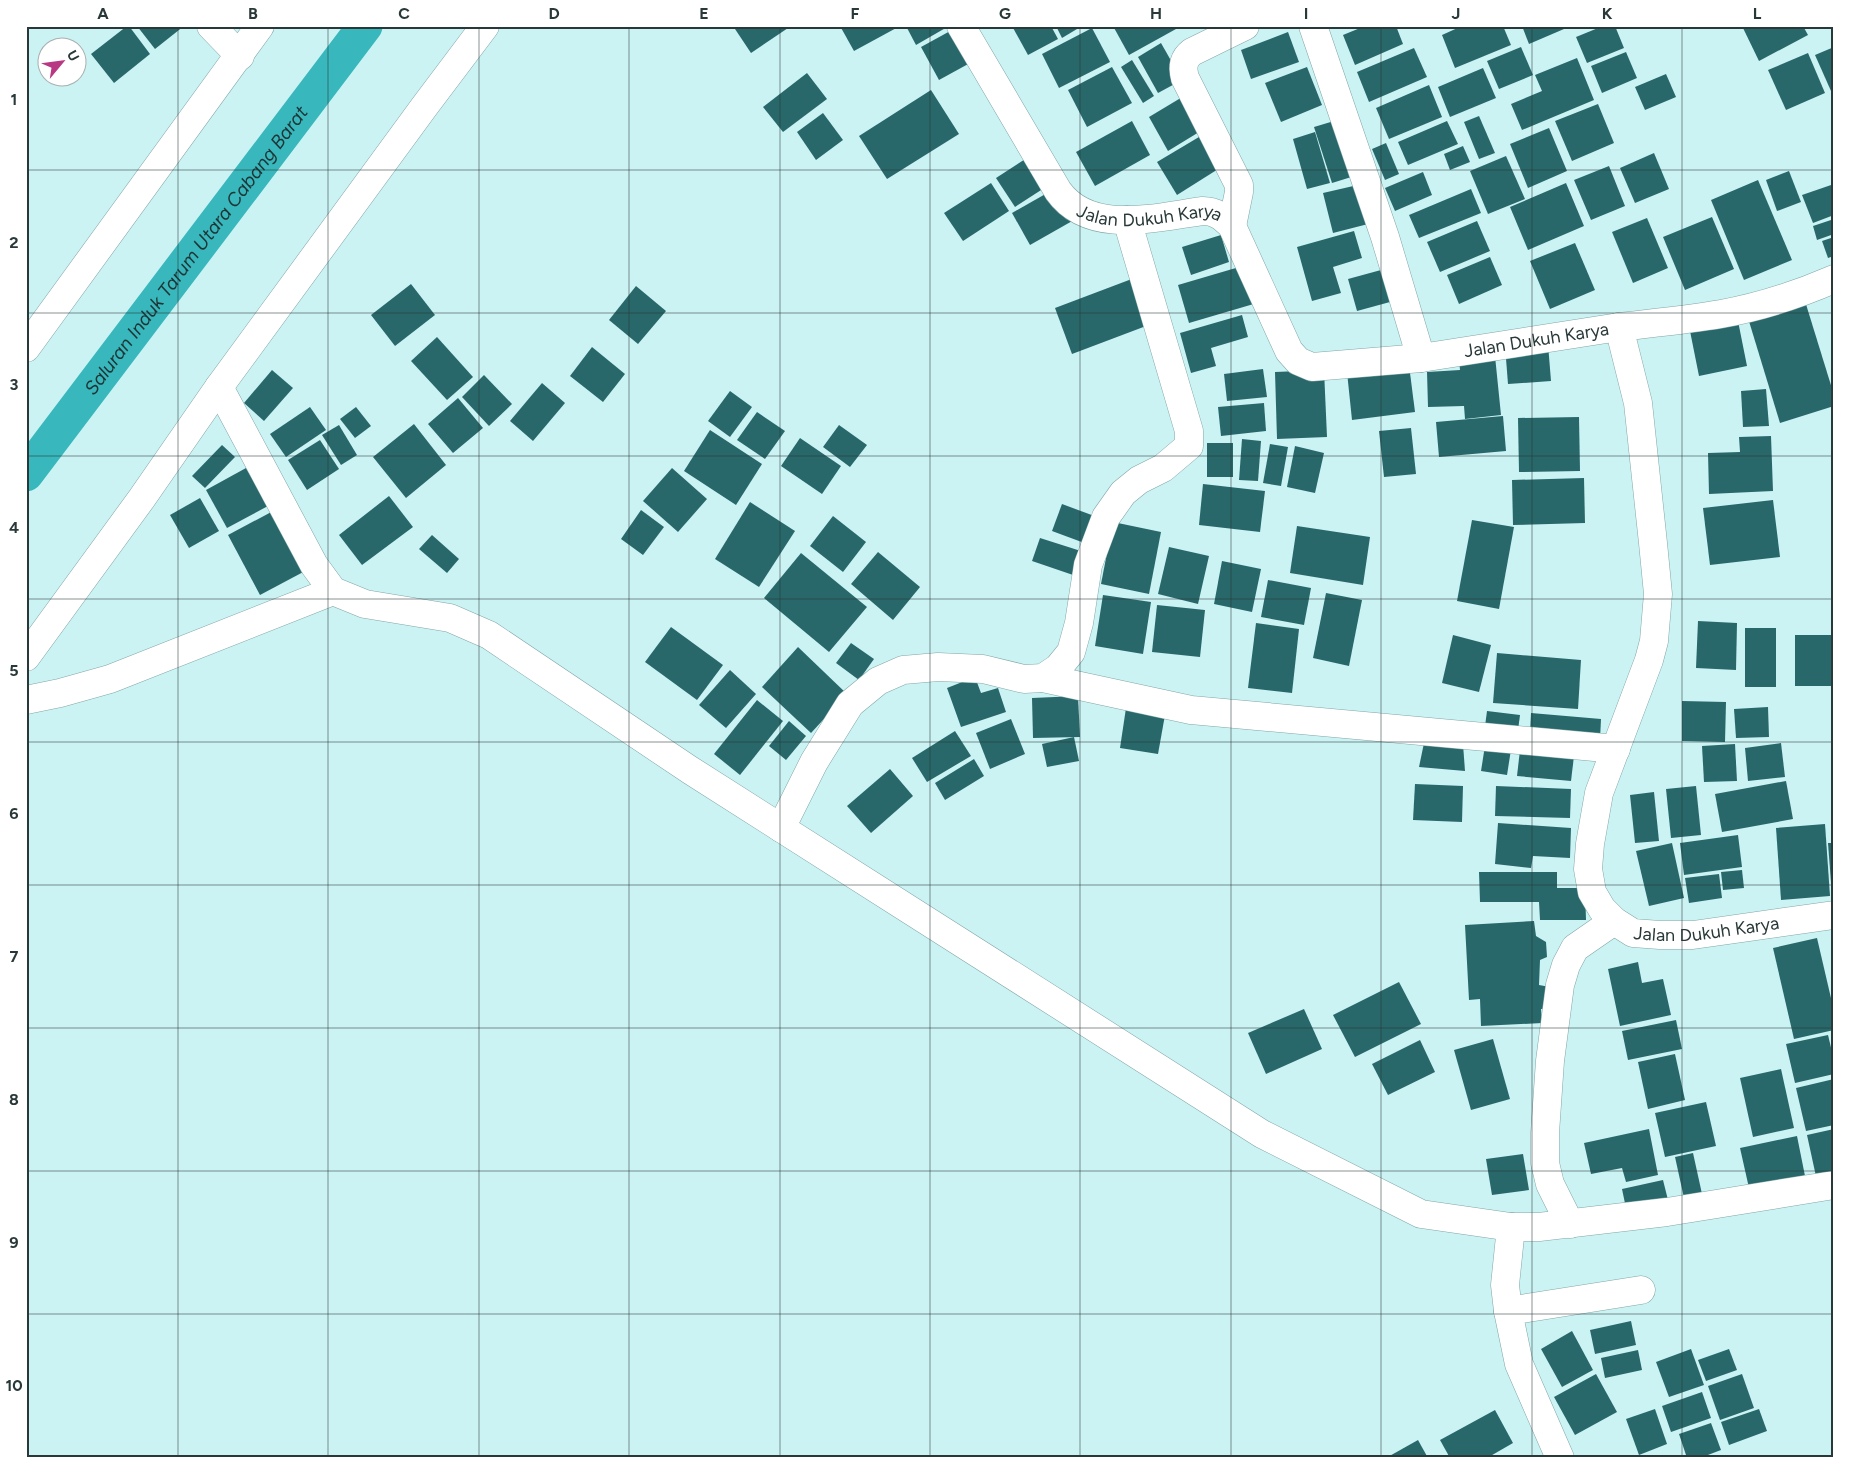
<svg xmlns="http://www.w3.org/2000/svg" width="1860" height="1484" font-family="Figtree,sans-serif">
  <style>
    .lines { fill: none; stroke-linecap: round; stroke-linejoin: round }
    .canal { stroke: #38b7bc; stroke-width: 35 }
    .building { fill: #28686b }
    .street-casing { stroke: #82a6a7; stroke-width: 29 }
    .street { stroke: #fff; stroke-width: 28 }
    .grid { fill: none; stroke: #293838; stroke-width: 1; stroke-opacity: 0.55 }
    .labels { text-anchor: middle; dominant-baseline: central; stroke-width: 5; stroke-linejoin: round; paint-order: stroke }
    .street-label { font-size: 18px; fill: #293838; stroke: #fff }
    .water-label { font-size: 19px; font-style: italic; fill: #1e3435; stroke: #fff }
    .neatline { fill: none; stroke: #293838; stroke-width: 2 }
    .grid-label { font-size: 16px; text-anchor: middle; font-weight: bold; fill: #293838 }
  </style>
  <rect width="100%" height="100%" fill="#ccf3f4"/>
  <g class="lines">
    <path class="canal" id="s1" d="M26 474 365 26"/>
  </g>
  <g class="building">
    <path d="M127 26H129L150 54 114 83 91 54Z"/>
    <path d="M137 26H184L155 49Z"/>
    <path d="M733 26H791L751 53Z"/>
    <path d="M840 26H900L854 51Z"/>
    <path d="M906 26H949L916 45Z"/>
    <path d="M1012 26H1051L1058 39 1028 55Z"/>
    <path d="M1056 26H1082L1062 38Z"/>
    <path d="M1113 26H1174L1176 29 1129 55Z"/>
    <path d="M1365 26H1396L1403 44 1355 65 1343 35Z"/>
    <path d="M1462 26H1503L1511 45 1455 68 1442 35Z"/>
    <path d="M1522 26H1571L1529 44Z"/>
    <path d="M1603 26H1615L1624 48 1587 63 1576 37Z"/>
    <path d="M1746 26H1803L1808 35 1759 61 1743 28Z"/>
    <path d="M1092 28 1110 62 1059 88 1042 54Z"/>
    <path d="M952 30 970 63 939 80 921 47Z"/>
    <path d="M1288 32 1299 62 1251 79 1241 50Z"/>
    <path d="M1161 43 1182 80 1158 93 1138 57Z"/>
    <path d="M1521 47 1533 75 1499 89 1487 61Z"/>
    <path d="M1834 47V89L1831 91 1815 55Z"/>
    <path d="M1414 48 1427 77 1369 102 1357 72Z"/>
    <path d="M1626 52 1637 78 1602 93 1591 66Z"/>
    <path d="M1808 53 1825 93 1786 110 1768 70Z"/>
    <path d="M1577 58 1594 100 1522 130 1511 104 1542 91 1535 75Z"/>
    <path d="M1132 60 1154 96 1143 103 1121 67Z"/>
    <path d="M1112 67 1132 103 1087 127 1068 90Z"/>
    <path d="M1307 67 1322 105 1281 122 1265 83Z"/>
    <path d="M1483 68 1496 98 1450 117 1438 87Z"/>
    <path d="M807 73 827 99 783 132 763 107Z"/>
    <path d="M1666 74 1676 97 1645 110 1635 87Z"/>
    <path d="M1429 85 1442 117 1389 139 1376 108Z"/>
    <path d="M931 90 959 134 887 179 859 136Z"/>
    <path d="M1184 96 1204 129 1168 151 1149 117Z"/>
    <path d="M1598 104 1614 143 1572 161 1555 121Z"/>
    <path d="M823 113 843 140 816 160 797 132Z"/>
    <path d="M1479 116 1495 153 1479 159 1464 122Z"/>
    <path d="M1344 118 1361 174 1332 183 1314 127Z"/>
    <path d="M1132 121 1150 155 1095 186 1076 152Z"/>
    <path d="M1447 121 1458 144 1408 165 1398 142Z"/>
    <path d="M1549 128 1567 171 1528 188 1510 144Z"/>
    <path d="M1315 132 1330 183 1307 189 1293 139Z"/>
    <path d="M1204 134 1223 166 1177 195 1157 162Z"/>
    <path d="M1386 143 1399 174 1385 180 1372 149Z"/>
    <path d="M1463 146 1470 162 1450 170 1444 154Z"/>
    <path d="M1654 153 1669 189 1635 203 1620 168Z"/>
    <path d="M1033 154 1052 183 1015 207 996 178Z"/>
    <path d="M1506 156 1525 199 1488 214 1470 171Z"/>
    <path d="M1609 166 1625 206 1591 220 1574 180Z"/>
    <path d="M1789 171 1801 202 1777 211 1766 180Z"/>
    <path d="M1423 172 1432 195 1395 211 1385 188Z"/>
    <path d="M1758 180 1792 260 1744 280 1711 200Z"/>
    <path d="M991 183 1009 211 963 241 944 213Z"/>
    <path d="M1566 183 1584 226 1528 250 1510 207Z"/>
    <path d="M1362 184 1372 223 1333 233 1323 193Z"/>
    <path d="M1834 184V215L1813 223 1802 195Z"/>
    <path d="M1056 188 1074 220 1030 245 1012 213Z"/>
    <path d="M1471 189 1481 213 1419 238 1409 215Z"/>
    <path d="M1712 217 1734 269 1685 290 1663 237Z"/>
    <path d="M1647 218 1668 268 1633 283 1612 232Z"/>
    <path d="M1834 219V234L1817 240 1813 226Z"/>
    <path d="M1477 221 1490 251 1440 272 1427 242Z"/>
    <path d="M1354 231 1362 258 1333 267 1341 293 1312 301 1297 247Z"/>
    <path d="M1221 235 1229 262 1191 275 1182 247Z"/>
    <path d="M1834 237V256L1828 258 1822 241Z"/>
    <path d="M1575 243 1595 290 1550 309 1530 261Z"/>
    <path d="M1490 257 1502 285 1459 304 1447 275Z"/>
    <path d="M1246 265 1257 303 1189 323 1178 285Z"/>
    <path d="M1392 267 1401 299 1357 311 1348 279Z"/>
    <path d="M1137 277 1154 323 1072 354 1055 308Z"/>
    <path d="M411 284 435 315 395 346 371 315Z"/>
    <path d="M636 286 666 311 638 344 609 320Z"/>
    <path d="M1805 301 1834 395V406L1780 423 1748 318Z"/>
    <path d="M1242 315 1248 337 1211 348 1216 366 1191 373 1180 333Z"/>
    <path d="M1738 321 1747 366 1699 376 1690 331Z"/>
    <path d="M437 337 473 377 447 400 411 361Z"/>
    <path d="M1548 344 1551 381 1508 384 1505 346Z"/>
    <path d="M592 347 625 374 603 402 570 376Z"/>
    <path d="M1495 356 1501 415 1465 419 1464 406 1428 407 1427 372 1460 370 1459 360Z"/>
    <path d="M1409 365 1415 412 1352 420 1347 372Z"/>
    <path d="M1263 369 1267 397 1227 401 1224 374Z"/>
    <path d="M272 370 293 388 264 421 244 403Z"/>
    <path d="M1324 370 1327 437 1277 439 1275 372Z"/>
    <path d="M484 375 512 404 489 426 462 397Z"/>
    <path d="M542 383 565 403 533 441 510 421Z"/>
    <path d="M1766 389 1769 426 1743 427 1741 391Z"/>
    <path d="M730 391 752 407 730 437 708 421Z"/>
    <path d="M458 398 483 428 453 453 428 424Z"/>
    <path d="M1264 403 1266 431 1221 436 1218 407Z"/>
    <path d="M310 407 326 430 286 457 270 434Z"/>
    <path d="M356 407 371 426 355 438 340 419Z"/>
    <path d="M757 412 785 431 765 459 737 440Z"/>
    <path d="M1503 416 1506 451 1439 457 1436 422Z"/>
    <path d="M1579 417 1580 471 1519 472 1518 418Z"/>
    <path d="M414 424 446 465 406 498 373 457Z"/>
    <path d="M339 425 357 455 341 465 322 435Z"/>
    <path d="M839 425 867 445 850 467 823 447Z"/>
    <path d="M1411 428 1416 474 1384 477 1379 431Z"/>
    <path d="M710 430 762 464 736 505 684 471Z"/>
    <path d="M1771 436 1773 491 1709 494 1708 453 1740 452 1739 437Z"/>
    <path d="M800 438 841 466 822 494 781 466Z"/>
    <path d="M1242 439 1261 441 1258 481 1239 480Z"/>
    <path d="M320 440 339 469 307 490 288 460Z"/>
    <rect x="1207" y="443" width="26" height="34"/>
    <path d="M1270 444 1288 447 1281 486 1263 483Z"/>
    <path d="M222 445 235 457 205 488 192 476Z"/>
    <path d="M1295 446 1324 453 1315 493 1287 487Z"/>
    <path d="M246 468 268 506 227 528 206 490Z"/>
    <path d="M672 468 707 499 678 532 643 501Z"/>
    <path d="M1584 478 1585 523 1513 525 1512 480Z"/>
    <path d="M1203 484 1265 491 1260 532 1199 525Z"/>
    <path d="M389 496 413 527 362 565 339 535Z"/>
    <path d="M200 498 219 531 189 548 170 515Z"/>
    <path d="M1773 500 1780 557 1710 565 1703 508Z"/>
    <path d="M750 502 795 531 759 587 715 559Z"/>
    <path d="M1062 504 1097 517 1087 544 1052 531Z"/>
    <path d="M275 510 307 570 260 595 228 535Z"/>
    <path d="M641 510 664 527 643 555 621 539Z"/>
    <path d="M833 516 866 542 843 572 810 546Z"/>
    <path d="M1472 520 1514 527 1499 609 1457 601Z"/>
    <path d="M1113 522 1161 532 1149 594 1101 584Z"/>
    <path d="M1297 526 1370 537 1363 585 1290 573Z"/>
    <path d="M432 535 459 559 447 573 419 549Z"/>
    <path d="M1040 538 1084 552 1076 576 1032 561Z"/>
    <path d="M1169 547 1209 556 1198 604 1158 594Z"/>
    <path d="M878 552 920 587 893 620 851 584Z"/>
    <path d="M801 553 867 607 829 652 764 598Z"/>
    <path d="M1222 561 1261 569 1252 612 1214 604Z"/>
    <path d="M1268 580 1311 588 1304 625 1261 617Z"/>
    <path d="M1326 593 1362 600 1349 666 1313 658Z"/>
    <path d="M1103 595 1151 602 1143 654 1095 646Z"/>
    <path d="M1157 605 1205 610 1200 657 1152 652Z"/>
    <path d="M1698 621 1737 623 1736 670 1696 668Z"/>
    <path d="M1256 623 1299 629 1292 693 1248 688Z"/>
    <path d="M671 627 723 665 697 700 645 662Z"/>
    <rect x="1745" y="628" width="31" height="59"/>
    <path d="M1453 635 1491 645 1479 692 1442 683Z"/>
    <rect x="1795" y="635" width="39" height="51"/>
    <path d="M851 643 874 659 859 680 836 663Z"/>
    <path d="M798 647 847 694 811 733 762 687Z"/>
    <path d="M1497 653 1581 660 1578 709 1493 703Z"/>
    <path d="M730 670 756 694 726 728 699 705Z"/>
    <path d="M975 677 981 693 998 688 1006 712 961 727 947 688Z"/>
    <path d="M1078 696 1080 737 1033 738 1032 698Z"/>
    <path d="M757 700 783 721 740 775 714 754Z"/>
    <path d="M1682 701 1726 702 1725 742 1682 741Z"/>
    <path d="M1768 707 1769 737 1736 738 1734 709Z"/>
    <path d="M1126 708 1165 715 1158 754 1120 748Z"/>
    <path d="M1487 711 1520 715 1517 738 1484 734Z"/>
    <path d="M1531 713 1601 719 1600 740 1530 734Z"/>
    <path d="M1011 719 1025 754 990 769 976 733Z"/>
    <path d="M789 721 806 736 786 760 769 746Z"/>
    <path d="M955 731 971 756 927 782 912 758Z"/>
    <path d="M1074 737 1079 761 1047 767 1042 744Z"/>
    <path d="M1486 739 1512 743 1507 775 1481 771Z"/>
    <path d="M1424 743 1463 744 1465 771 1419 767Z"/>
    <path d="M1781 743 1785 777 1748 781 1745 748Z"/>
    <path d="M1735 744 1737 781 1704 782 1702 746Z"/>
    <path d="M1520 750 1574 756 1571 781 1517 776Z"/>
    <path d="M974 759 984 776 945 800 935 783Z"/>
    <path d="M890 769 913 796 871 833 847 806Z"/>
    <path d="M1786 781 1793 819 1722 832 1715 794Z"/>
    <path d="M1415 784 1463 786 1462 822 1413 820Z"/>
    <path d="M1496 786 1571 789 1570 818 1495 816Z"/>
    <path d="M1696 786 1701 835 1671 838 1666 789Z"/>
    <path d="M1654 792 1659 841 1635 843 1630 795Z"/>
    <path d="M1498 823 1571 828 1570 858 1533 856 1531 868 1495 864Z"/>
    <path d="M1825 824 1830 896 1781 900 1776 828Z"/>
    <path d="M1738 835 1742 867 1684 875 1680 843Z"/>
    <path d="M1672 843 1684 898 1649 906 1636 851Z"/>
    <path d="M1828 843H1834V896H1832Z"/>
    <path d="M1742 870 1744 888 1723 890 1721 872Z"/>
    <path d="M1479 872H1557V888H1585L1586 920H1540L1539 902H1480Z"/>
    <path d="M1719 874 1722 898 1689 903 1685 878Z"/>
    <path d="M1534 921 1536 936 1546 942 1547 957 1540 960 1539 985 1550 987 1549 1009H1541L1542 1023 1481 1026 1480 999 1469 1000 1465 925Z"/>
    <path d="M1817 938 1834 1011V1030L1794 1039 1773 948Z"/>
    <path d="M1638 962 1642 983 1663 979 1671 1015 1620 1026 1608 969Z"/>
    <path d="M1399 982 1421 1024 1355 1057 1333 1015Z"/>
    <path d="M1304 1009 1322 1049 1266 1074 1248 1033Z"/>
    <path d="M1676 1020 1682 1049 1628 1060 1622 1031Z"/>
    <path d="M1828 1035 1834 1060V1074L1795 1083 1786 1044Z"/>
    <path d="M1493 1039 1510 1099 1471 1110 1454 1050Z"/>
    <path d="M1420 1040 1435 1072 1388 1095 1372 1064Z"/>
    <path d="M1675 1054 1685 1100 1648 1109 1638 1062Z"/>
    <path d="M1781 1069 1794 1128 1753 1137 1740 1078Z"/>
    <path d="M1834 1079V1125L1806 1131 1796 1088Z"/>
    <path d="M1706 1102 1716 1146 1665 1157 1655 1113Z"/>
    <path d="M1649 1129 1658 1175 1626 1182 1622 1168 1591 1174 1584 1143Z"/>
    <path d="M1834 1129V1177L1817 1181 1807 1135Z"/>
    <path d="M1797 1136 1805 1176 1749 1188 1740 1148Z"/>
    <path d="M1693 1153 1704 1203 1686 1207 1675 1157Z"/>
    <path d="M1523 1154 1529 1190 1492 1195 1486 1159Z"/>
    <path d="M1663 1180 1669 1204 1627 1213 1622 1189Z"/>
    <path d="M1631 1321 1636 1345 1595 1354 1590 1330Z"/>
    <path d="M1572 1331 1593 1370 1562 1387 1541 1349Z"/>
    <path d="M1691 1349 1704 1385 1669 1397 1656 1362Z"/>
    <path d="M1729 1349 1737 1370 1706 1381 1698 1360Z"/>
    <path d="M1638 1350 1642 1370 1605 1378 1601 1358Z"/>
    <path d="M1596 1374 1617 1412 1575 1435 1554 1397Z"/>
    <path d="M1742 1374 1754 1408 1720 1420 1708 1386Z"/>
    <path d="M1702 1392 1711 1418 1671 1432 1662 1406Z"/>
    <path d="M1655 1409 1667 1444 1639 1455 1626 1419Z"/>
    <path d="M1759 1409 1767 1431 1729 1445 1721 1422Z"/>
    <path d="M1495 1410 1513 1443 1487 1458H1450L1440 1440Z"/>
    <path d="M1711 1423 1721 1450 1700 1458H1687L1679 1434Z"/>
    <path d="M1418 1440 1428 1458H1386Z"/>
  </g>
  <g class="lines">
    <defs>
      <g id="street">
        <path d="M211 26 240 56"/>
        <path id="s2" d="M961 26 1058 191C1090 236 1156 217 1203 211 1216 211 1223 217 1232 226L1289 351 1298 361 1312 367 1421 358 1619 327 1638 403 1653 543 1658 594 1654 641 1649 660 1599 793 1590 844 1588 869 1592 892 1602 909 1614 921 1633 933 1660 935H1693L1834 915"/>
        <path d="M1313 26 1385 237 1421 358"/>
        <path d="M1232 226 1239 192V185L1185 78C1182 67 1183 59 1192 52L1245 26"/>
        <path d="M1619 327C1653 323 1687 320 1721 314 1760 307 1797 295 1834 279"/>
        <path d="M26 348 260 26"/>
        <path d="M219 387 314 565 333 591 365 604 450 618 489 635 690 770 1262 1134 1421 1214 1511 1227H1539L1667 1212 1834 1185"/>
        <path d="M26 657 142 498 219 387 424 107 485 26"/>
        <path d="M1043 678 1191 710 1616 749"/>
        <path d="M26 700 60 693 110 679 333 591"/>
        <path d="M781 828 814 762 850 704 878 681 903 670 938 667 983 669 1024 679 1043 678 1058 668 1071 652 1079 623 1088 565 1106 517 1123 493 1139 480 1163 468 1189 446V431L1127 220"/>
        <path d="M1570 1224 1550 1184 1545 1163V1133L1550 1061 1560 985 1566 965 1575 948 1614 921"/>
        <path d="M1511 1227 1505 1285 1508 1311 1519 1364 1560 1458"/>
        <path d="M1508 1311 1641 1290"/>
      </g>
    </defs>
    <use href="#street" class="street-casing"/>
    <use href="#street" class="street"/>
  </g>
  <path class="grid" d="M178 26V1458M328 26V1458M479 26V1458M629 26V1458M780 26V1458M930 26V1458M1080 26V1458M1231 26V1458M1381 26V1458M1532 26V1458M1682 26V1458M26 170H1834M26 313H1834M26 456H1834M26 599H1834M26 742H1834M26 885H1834M26 1028H1834M26 1171H1834M26 1314H1834"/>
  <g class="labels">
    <g class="street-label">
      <text stroke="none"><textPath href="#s2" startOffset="292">Jalan Dukuh Karya</textPath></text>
      <text stroke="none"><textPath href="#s2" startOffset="772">Jalan Dukuh Karya</textPath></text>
      <text stroke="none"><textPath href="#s2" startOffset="1568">Jalan Dukuh Karya</textPath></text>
    </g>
    <g class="water-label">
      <text stroke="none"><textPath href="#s1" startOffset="281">Saluran Induk Tarum Utara Cabang Barat</textPath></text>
    </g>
  </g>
  <rect width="1860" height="1484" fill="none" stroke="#ffffff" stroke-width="55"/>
  <g transform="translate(62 62) rotate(61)"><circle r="24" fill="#ffffff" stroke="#a9afaf"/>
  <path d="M0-4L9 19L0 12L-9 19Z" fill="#b93883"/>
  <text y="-8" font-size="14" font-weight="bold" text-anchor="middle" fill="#293838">U</text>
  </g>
  <rect x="28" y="28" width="1804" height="1428" class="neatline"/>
  <g class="grid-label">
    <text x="103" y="19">A</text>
    <text x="253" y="19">B</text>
    <text x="404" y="19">C</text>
    <text x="554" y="19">D</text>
    <text x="704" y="19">E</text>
    <text x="855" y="19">F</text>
    <text x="1005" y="19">G</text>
    <text x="1156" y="19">H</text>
    <text x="1306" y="19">I</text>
    <text x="1456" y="19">J</text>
    <text x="1607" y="19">K</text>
    <text x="1757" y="19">L</text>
    <text x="14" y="105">1</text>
    <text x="14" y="248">2</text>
    <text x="14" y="390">3</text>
    <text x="14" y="533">4</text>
    <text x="14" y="676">5</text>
    <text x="14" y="819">6</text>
    <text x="14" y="962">7</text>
    <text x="14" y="1105">8</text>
    <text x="14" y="1248">9</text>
    <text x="14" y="1391">10</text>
  </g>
</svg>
